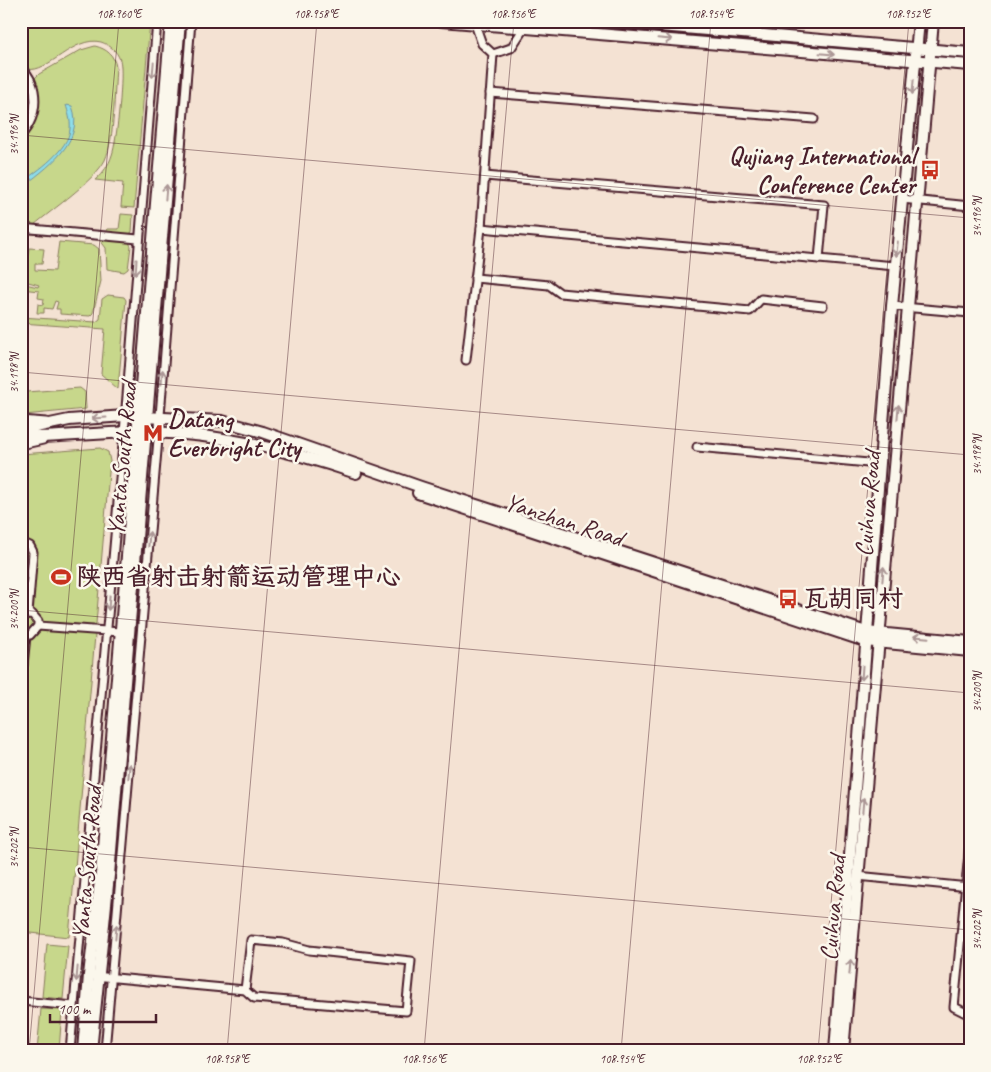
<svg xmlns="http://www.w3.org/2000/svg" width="991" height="1072" font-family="Caveat,'LXGW WenKai TC',sans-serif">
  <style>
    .green { fill: #c7d78b; stroke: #887b5b }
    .water { fill: #8ddde9; stroke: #72919d }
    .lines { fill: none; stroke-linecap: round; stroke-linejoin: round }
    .street-casing { stroke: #4a1f2b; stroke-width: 11 }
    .secondary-casing { stroke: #4a1f2b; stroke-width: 14 }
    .street { stroke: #fbf7ec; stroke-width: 7 }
    .secondary { stroke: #fbf7ec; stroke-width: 10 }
    .oneway { stroke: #ab9695 }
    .ticks { fill: none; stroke: #4a1f2b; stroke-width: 1; stroke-opacity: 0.45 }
    .labels { text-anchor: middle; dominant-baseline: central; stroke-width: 5; stroke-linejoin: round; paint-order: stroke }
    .poi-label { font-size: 25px; font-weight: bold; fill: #4a1f2b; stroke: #fbf7ec; text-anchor: start }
    .street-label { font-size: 25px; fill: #4a1f2b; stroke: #fbf7ec }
    .neatline { fill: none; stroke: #4a1f2b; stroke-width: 2 }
    .ticks-label { font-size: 12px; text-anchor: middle; fill: #4a1f2b }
  </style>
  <rect width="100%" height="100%" fill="#f4e2d3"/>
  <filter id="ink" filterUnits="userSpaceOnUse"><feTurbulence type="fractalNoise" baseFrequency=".02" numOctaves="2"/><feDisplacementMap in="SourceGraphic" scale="10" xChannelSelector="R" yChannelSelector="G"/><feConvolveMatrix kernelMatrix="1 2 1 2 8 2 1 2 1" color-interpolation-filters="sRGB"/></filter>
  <g filter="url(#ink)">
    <g class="green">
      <path d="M21 21H150L134 208 121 207 123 183 95 180C103 173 109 165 112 155 117 142 124 72 120 60 117 51 110 45 101 42 74 35 47 74 28 69L21 63Z"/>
      <path d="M95 46C107 49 114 55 116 67 114 92 115 138 105 160 95 180 53 209 34 225L21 226V139L27 133 37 91 35 78 39 74 81 50Z"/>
      <path d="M21 70C35 93 35 108 21 131Z"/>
      <path d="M121 214 133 215 132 232 128 235 107 233V229H119Z"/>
      <path d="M21 231 128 241 131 246 128 269 124 272 107 269 106 248 100 240 21 233Z"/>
      <path d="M59 242 94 245 99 249 101 281 93 313 90 316 60 314V309H56L58 302 55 301 52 309 44 308V313H37L38 304 43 305 44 299 38 298 39 291 21 289V283L38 287 39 285 21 280V254L28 255 29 248 44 249 42 264H35V270L55 271Z"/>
      <path d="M108 295 124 297 126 300 118 389 101 374 105 329 21 323V317L96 322 100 319 102 299Z"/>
      <path d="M80 388 85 392 86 409 24 415 26 392Z"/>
      <path d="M100 448 108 452 110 461 69 937 21 932V454Z"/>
      <path d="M47 944 68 946 63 999 42 997Z"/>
      <path d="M41 1009 62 1010 59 1051H37Z"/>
    </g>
    <path class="water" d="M66 105 72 106C86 142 45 169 21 188V182C37 172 69 149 70 129 71 121 68 112 66 105Z"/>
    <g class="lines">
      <defs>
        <g id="street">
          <path d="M493 54 511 48 524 28"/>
          <path d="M21 67C40 86 39 115 21 135"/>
          <path d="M490 93 814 119"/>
          <path d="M485 176 824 205 819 259"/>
          <path d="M902 199 970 206"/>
          <path d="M21 228 138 239"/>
          <path d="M481 228 895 266"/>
          <path d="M475 278 549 285 560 293 750 311 761 299 823 306"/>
          <path d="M892 306 970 313"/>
          <path d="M466 360 481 228 493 54 482 44 475 24"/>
          <path d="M21 420 46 422"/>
          <path d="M21 445 43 440"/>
          <path d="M697 447 879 464"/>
          <path d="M21 542 30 546 33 552 28 613"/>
          <path d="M21 615 32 614 38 621V626L30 635 21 634"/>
          <path d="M38 626 120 632"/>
          <path d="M23 665 26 636"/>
          <path d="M970 843 954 1007 970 1015"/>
          <path d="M857 876 969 887"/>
          <path d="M94 976 245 990 254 998 406 1011 411 961 309 950 283 943 251 940 245 990"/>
          <path d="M21 1001 74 1006"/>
          <path d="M70 1051 124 433 157 21"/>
          <path d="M105 1051 160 416 191 21"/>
          <path d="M179 1051H181"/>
        </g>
        <g id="secondary">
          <path d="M442 21 970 65"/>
          <path d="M603 21 970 53"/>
          <path d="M21 430 69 420 125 416 222 421 263 432 421 487 866 632 970 642"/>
          <path d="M21 437C61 438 100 432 140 432 214 432 286 449 356 473"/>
          <path d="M418 493 865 641 970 651"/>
          <path d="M83 1051 89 975 101 872 171 21"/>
          <path d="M91 1051 109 875 180 21"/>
          <path d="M835 1051 892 306 919 21"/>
          <path d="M843 1051 933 21"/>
        </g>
      </defs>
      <use href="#street" class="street-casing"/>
      <use href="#secondary" class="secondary-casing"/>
      <use href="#street" class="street"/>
      <use href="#secondary" class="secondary"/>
    </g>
    <defs><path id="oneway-shaft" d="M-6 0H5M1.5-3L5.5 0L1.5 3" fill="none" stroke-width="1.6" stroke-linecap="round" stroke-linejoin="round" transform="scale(1.25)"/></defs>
    <g class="oneway">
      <use href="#oneway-shaft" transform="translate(665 39) rotate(5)"/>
      <use href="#oneway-shaft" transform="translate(827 54) rotate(5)"/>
      <use href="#oneway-shaft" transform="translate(153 70) rotate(95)"/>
      <use href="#oneway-shaft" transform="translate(913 87) rotate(95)"/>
      <use href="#oneway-shaft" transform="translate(166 192) rotate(-85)"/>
      <use href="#oneway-shaft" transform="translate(897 249) rotate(96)"/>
      <use href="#oneway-shaft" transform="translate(136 267) rotate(94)"/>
      <use href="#oneway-shaft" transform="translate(162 377) rotate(-85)"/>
      <use href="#oneway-shaft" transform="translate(898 412) rotate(-85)"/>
      <use href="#oneway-shaft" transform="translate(99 418) rotate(176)"/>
      <use href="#oneway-shaft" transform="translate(149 539) rotate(-85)"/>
      <use href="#oneway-shaft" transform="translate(883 574) rotate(-85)"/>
      <use href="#oneway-shaft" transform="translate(109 603) rotate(95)"/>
      <use href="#oneway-shaft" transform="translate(921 637) rotate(-175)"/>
      <use href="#oneway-shaft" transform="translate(862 673) rotate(94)"/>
      <use href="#oneway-shaft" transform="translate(129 771) rotate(-85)"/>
      <use href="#oneway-shaft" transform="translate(863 805) rotate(-85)"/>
      <use href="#oneway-shaft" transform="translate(116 932) rotate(-85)"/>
      <use href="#oneway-shaft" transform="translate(850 967) rotate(-85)"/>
      <use href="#oneway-shaft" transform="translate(77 974) rotate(95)"/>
    </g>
  </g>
  <path class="ticks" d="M21 135 970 218M21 372 970 455M21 610 970 693M21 847 970 930M29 1051 119 21M227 1051 317 21M424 1051 514 21M621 1051 711 21M818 1051 909 21"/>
  <defs>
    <symbol id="bus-bare" viewBox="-9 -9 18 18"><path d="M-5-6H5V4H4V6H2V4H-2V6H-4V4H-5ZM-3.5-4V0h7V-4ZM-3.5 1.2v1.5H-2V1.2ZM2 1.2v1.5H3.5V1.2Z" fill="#c8321e" stroke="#fbf7ec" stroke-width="2.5" paint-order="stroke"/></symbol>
    <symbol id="metro-bare" viewBox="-9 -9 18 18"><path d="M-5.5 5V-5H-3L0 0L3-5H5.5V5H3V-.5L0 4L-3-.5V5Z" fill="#c8321e" stroke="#fbf7ec" stroke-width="2.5" paint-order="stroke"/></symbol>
    <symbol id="stadium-bare" viewBox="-9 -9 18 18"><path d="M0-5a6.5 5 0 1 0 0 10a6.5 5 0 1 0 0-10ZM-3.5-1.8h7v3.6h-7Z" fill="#c8321e" stroke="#fbf7ec" stroke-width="2.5" paint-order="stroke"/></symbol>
  </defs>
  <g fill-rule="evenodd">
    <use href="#bus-bare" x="916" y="156" width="28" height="28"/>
    <use href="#metro-bare" x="139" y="419" width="28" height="28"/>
    <use href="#stadium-bare" x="47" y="563" width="28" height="28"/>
    <use href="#bus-bare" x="774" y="585" width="28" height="28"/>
  </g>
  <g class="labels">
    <g class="poi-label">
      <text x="915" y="156" text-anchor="end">Qujiang International<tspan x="915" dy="29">Conference Center</tspan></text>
      <text x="168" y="419">Datang<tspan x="168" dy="29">Everbright City</tspan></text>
      <text x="76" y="577">陕西省射击射箭运动管理中心</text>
      <text x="803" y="599">瓦胡同村</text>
    </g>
    <g class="street-label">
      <text transform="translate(122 459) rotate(-85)">Yanta South Road</text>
      <text transform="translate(868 504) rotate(-85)">Cuihua Road</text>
      <text transform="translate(564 520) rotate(18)">Yanzhan Road</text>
      <text transform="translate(87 863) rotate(-85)">Yanta South Road</text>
      <text transform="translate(833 908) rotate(-85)">Cuihua Road</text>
    </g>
  </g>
  <rect width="991" height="1072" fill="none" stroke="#fbf7ec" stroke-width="55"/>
  <path d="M50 1014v8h106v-8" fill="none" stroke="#4a1f2b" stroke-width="2.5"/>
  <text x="58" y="1014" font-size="15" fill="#4a1f2b" stroke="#fbf7ec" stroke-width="4" paint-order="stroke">100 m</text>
  <rect x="28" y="28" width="936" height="1016" class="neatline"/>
  <g class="ticks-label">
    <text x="119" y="18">108.960°E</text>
    <text x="316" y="18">108.958°E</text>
    <text x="513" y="18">108.956°E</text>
    <text x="711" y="18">108.954°E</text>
    <text x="908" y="18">108.952°E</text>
    <text transform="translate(14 135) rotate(-90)" y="4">34.196°N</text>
    <text transform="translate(977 217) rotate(-90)" y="4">34.196°N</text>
    <text transform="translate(14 373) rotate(-90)" y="4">34.198°N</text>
    <text transform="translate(977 455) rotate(-90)" y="4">34.198°N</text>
    <text transform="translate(14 610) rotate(-90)" y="4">34.200°N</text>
    <text transform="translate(977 692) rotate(-90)" y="4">34.200°N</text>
    <text transform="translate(14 848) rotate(-90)" y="4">34.202°N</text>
    <text transform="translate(977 930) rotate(-90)" y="4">34.202°N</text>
    <text x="227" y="1063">108.958°E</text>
    <text x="424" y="1063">108.956°E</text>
    <text x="622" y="1063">108.954°E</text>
    <text x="819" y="1063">108.952°E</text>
  </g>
</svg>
